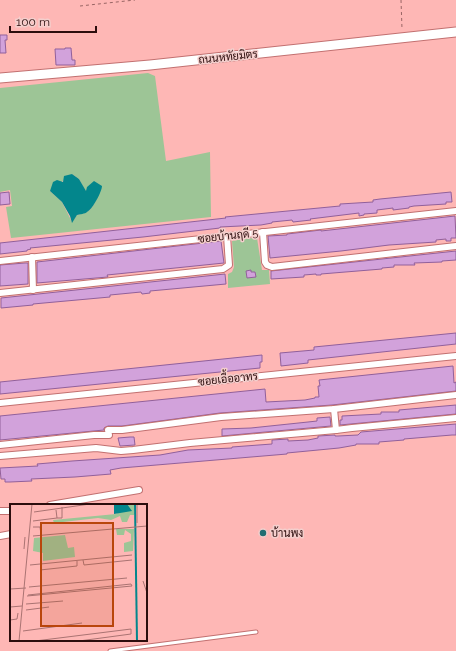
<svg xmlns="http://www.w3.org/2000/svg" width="456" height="651" font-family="Raleway,Sarabun,sans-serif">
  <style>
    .green { fill: #9dc596; fill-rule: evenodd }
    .water { fill: #03868c }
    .building { fill: #d2a2db; stroke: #91609b }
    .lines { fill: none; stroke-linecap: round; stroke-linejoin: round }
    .lane-casing { stroke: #c27070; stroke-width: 5 }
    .street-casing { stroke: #c27070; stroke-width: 8 }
    .secondary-casing { stroke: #c27070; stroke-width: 11 }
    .path { stroke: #996564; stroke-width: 1; stroke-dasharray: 3 3; stroke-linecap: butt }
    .lane { stroke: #fff; stroke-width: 3 }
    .street { stroke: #fff; stroke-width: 6 }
    .secondary { stroke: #fff; stroke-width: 9 }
    .poi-dot { fill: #226d72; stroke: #f4cfcd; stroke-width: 1.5 }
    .labels { text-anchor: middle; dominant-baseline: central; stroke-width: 3; stroke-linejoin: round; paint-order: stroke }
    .street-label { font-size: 11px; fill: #2c0d0d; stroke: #f4cfcd }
    .poi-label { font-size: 11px; fill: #2c0d0d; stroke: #f4cfcd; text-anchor: start }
    .inset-river { fill: none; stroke: #03868c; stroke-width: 2 }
    .inset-road { fill: none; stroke: #aa7372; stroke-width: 1 }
    .view { fill: #b9460c; fill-opacity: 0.15; stroke: #b9460c; stroke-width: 2 }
    .inset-edge { fill: none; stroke: #2c0d0d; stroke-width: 2 }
  </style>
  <rect width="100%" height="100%" fill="#feb7b5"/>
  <g class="green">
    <path d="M148 73 155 76 166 161 210 152 211 217 11 238 6 207 12 206 10 190 0 192V88ZM72 174 79 179 86 192 97 198C91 210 90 212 77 215L72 222 62 202 50 191Z"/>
    <path d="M255 237 257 238 262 270H269L270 284 228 288V274L232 272 234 267 232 241Z"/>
  </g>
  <path class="water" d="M72 174 79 179 86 191 87 187 94 181 102 186C102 191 93 209 87 212 85 214 80 214 77 215L72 223 70 216 62 202 50 191 53 182 57 180 63 182 64 176Z"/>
  <g class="building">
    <path d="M0 35H7V40H5L6 53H0Z"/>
    <path d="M65 48H71L72 60H75V65H56L55 49H65Z"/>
    <path d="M9 192 10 204 0 205V193Z"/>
    <path d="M451 192 452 202H446V204L414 206 409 207V208L393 210V208L377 210V213L364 214V215L359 216V213L310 219 311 220 293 222 292 220 272 222V223L261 225 220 227V228L143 237 30 248 31 249 27 250V251L0 254V243L226 218 225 217 340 206V204L373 202V200L380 199Z"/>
    <path d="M455 216 456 238H451V241H446V239L436 240V242L389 245 341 251 270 258 268 236 287 235V234L321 230V231Z"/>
    <path d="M221 241 224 263 107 275 108 277 37 283V262Z"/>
    <path d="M456 251V260L442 261V262L414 263 415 265H394V267L382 268V269L321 274V275H316V274L304 275V277L271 279V271Z"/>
    <path d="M25 263H28V284L0 286V265Z"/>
    <path d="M251 270V272H255L256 277 247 278 246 271Z"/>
    <path d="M225 274 226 284 150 291V293L142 294 141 292 110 295V297L33 304V305L1 308V298Z"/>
    <path d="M456 333V344L308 360V363L281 366 280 353 314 350V347Z"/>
    <path d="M262 355V362H260V368L0 394V382Z"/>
    <path d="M453 366 454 383 456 382V391L332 405 220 413 122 426H108L104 428V430L0 440V416L265 389 266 402 305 400 315 398V397H319L318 386H320L319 380Z"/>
    <path d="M456 405V414L340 425V420H342V416L381 414V412H399V410Z"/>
    <path d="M330 417 331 426 222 436V429L251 428 308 422 317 421V418Z"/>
    <path d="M456 424V435H452L404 439V440L379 442V444H356V445L339 448 287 453V454L121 468 110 470 111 474 75 477 31 479 32 481 10 482H5V479H1L0 468 38 466 37 464 72 461 160 455 188 450 232 448V447L272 444V440L288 439V441L308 440 318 438V436L335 435V436H338L358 435 361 432Z"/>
    <path d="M130 437H134L135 445 120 446 118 438Z"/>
  </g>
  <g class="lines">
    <defs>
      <path id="lane" d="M110 651 256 632"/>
      <g id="street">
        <path d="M263 232 265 262 267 265 272 267 456 246"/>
        <path d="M32 257 33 290"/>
        <path d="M0 261 456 211"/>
        <path d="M0 293 223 269 229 265 227 236"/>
        <path d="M0 403 456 356"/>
        <path d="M334 409 336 430"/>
        <path d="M0 445 94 435H109L108 430H122L221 417 334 409 456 395"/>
        <path d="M0 456 96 448 121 451 133 450 190 443 336 430 352 428 456 418"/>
        <path d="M50 505 139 490"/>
        <path d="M0 511H11"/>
        <path d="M0 536 11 534"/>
      </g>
      <path id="secondary" d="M0 78 150 65 456 32"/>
    </defs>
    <use href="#lane" class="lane-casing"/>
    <use href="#street" class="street-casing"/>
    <use href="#secondary" class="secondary-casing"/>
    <g class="path">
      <path d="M401 0 402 29"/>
      <path d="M80 6 135 0"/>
    </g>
    <use href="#lane" class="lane"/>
    <use href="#street" class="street"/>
    <use href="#secondary" class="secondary"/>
  </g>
  <circle class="poi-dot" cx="263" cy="533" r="4"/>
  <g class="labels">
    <g class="street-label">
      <text transform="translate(228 57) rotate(-6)">ถนนหทัยมิตร</text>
      <text transform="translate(228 236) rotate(-6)">ซอยบ้านฤดี 5</text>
      <text transform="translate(228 379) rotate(-6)">ซอยเอื้ออาทร</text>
    </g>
    <g class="poi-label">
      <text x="271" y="533">บ้านพง</text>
    </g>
  </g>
  <g transform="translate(10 504)">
    <rect width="137" height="137" fill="#feb7b5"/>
    <path d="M117 0H124V11H120L117 18H112L110 12 101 16 88 14 44 19 43 16 106 10 118 3ZM106 25H124L123 47 114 48V39L121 37V30L115 26 114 31H107ZM55 31 58 44 64 43 65 53 33 57V49L23 47 24 34Z" fill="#9dc596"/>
    <path d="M104 0H117L122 7 104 10Z" fill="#03868c"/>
    <path class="inset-river" d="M125 0 127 137"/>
    <path class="inset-road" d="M127 0V19M46 6 47 14H52V3M24 8 80 0M23 17 47 14M23 23H30L31 31M23 32 137 22M14 45 15 33M73 56 74 61 122 56M20 61 122 51M30 66 67 62V57M133 77 137 89M19 83 117 74M0 85 16 84M17 92 122 82 121 80 18 91M16 100 53 97M0 103 12 102M16 106 39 103M0 116 7 115 8 109M13 127 72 119M9 137 22 0M25 137 121 125V130L69 137"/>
    <path class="view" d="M31 19H103V122H31Z"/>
    <rect width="137" height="137" class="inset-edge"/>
  </g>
  <path d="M10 26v6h86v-6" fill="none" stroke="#2c0d0d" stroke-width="2"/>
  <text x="16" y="26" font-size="12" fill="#2c0d0d" stroke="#f4cfcd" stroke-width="3" paint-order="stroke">100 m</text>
</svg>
